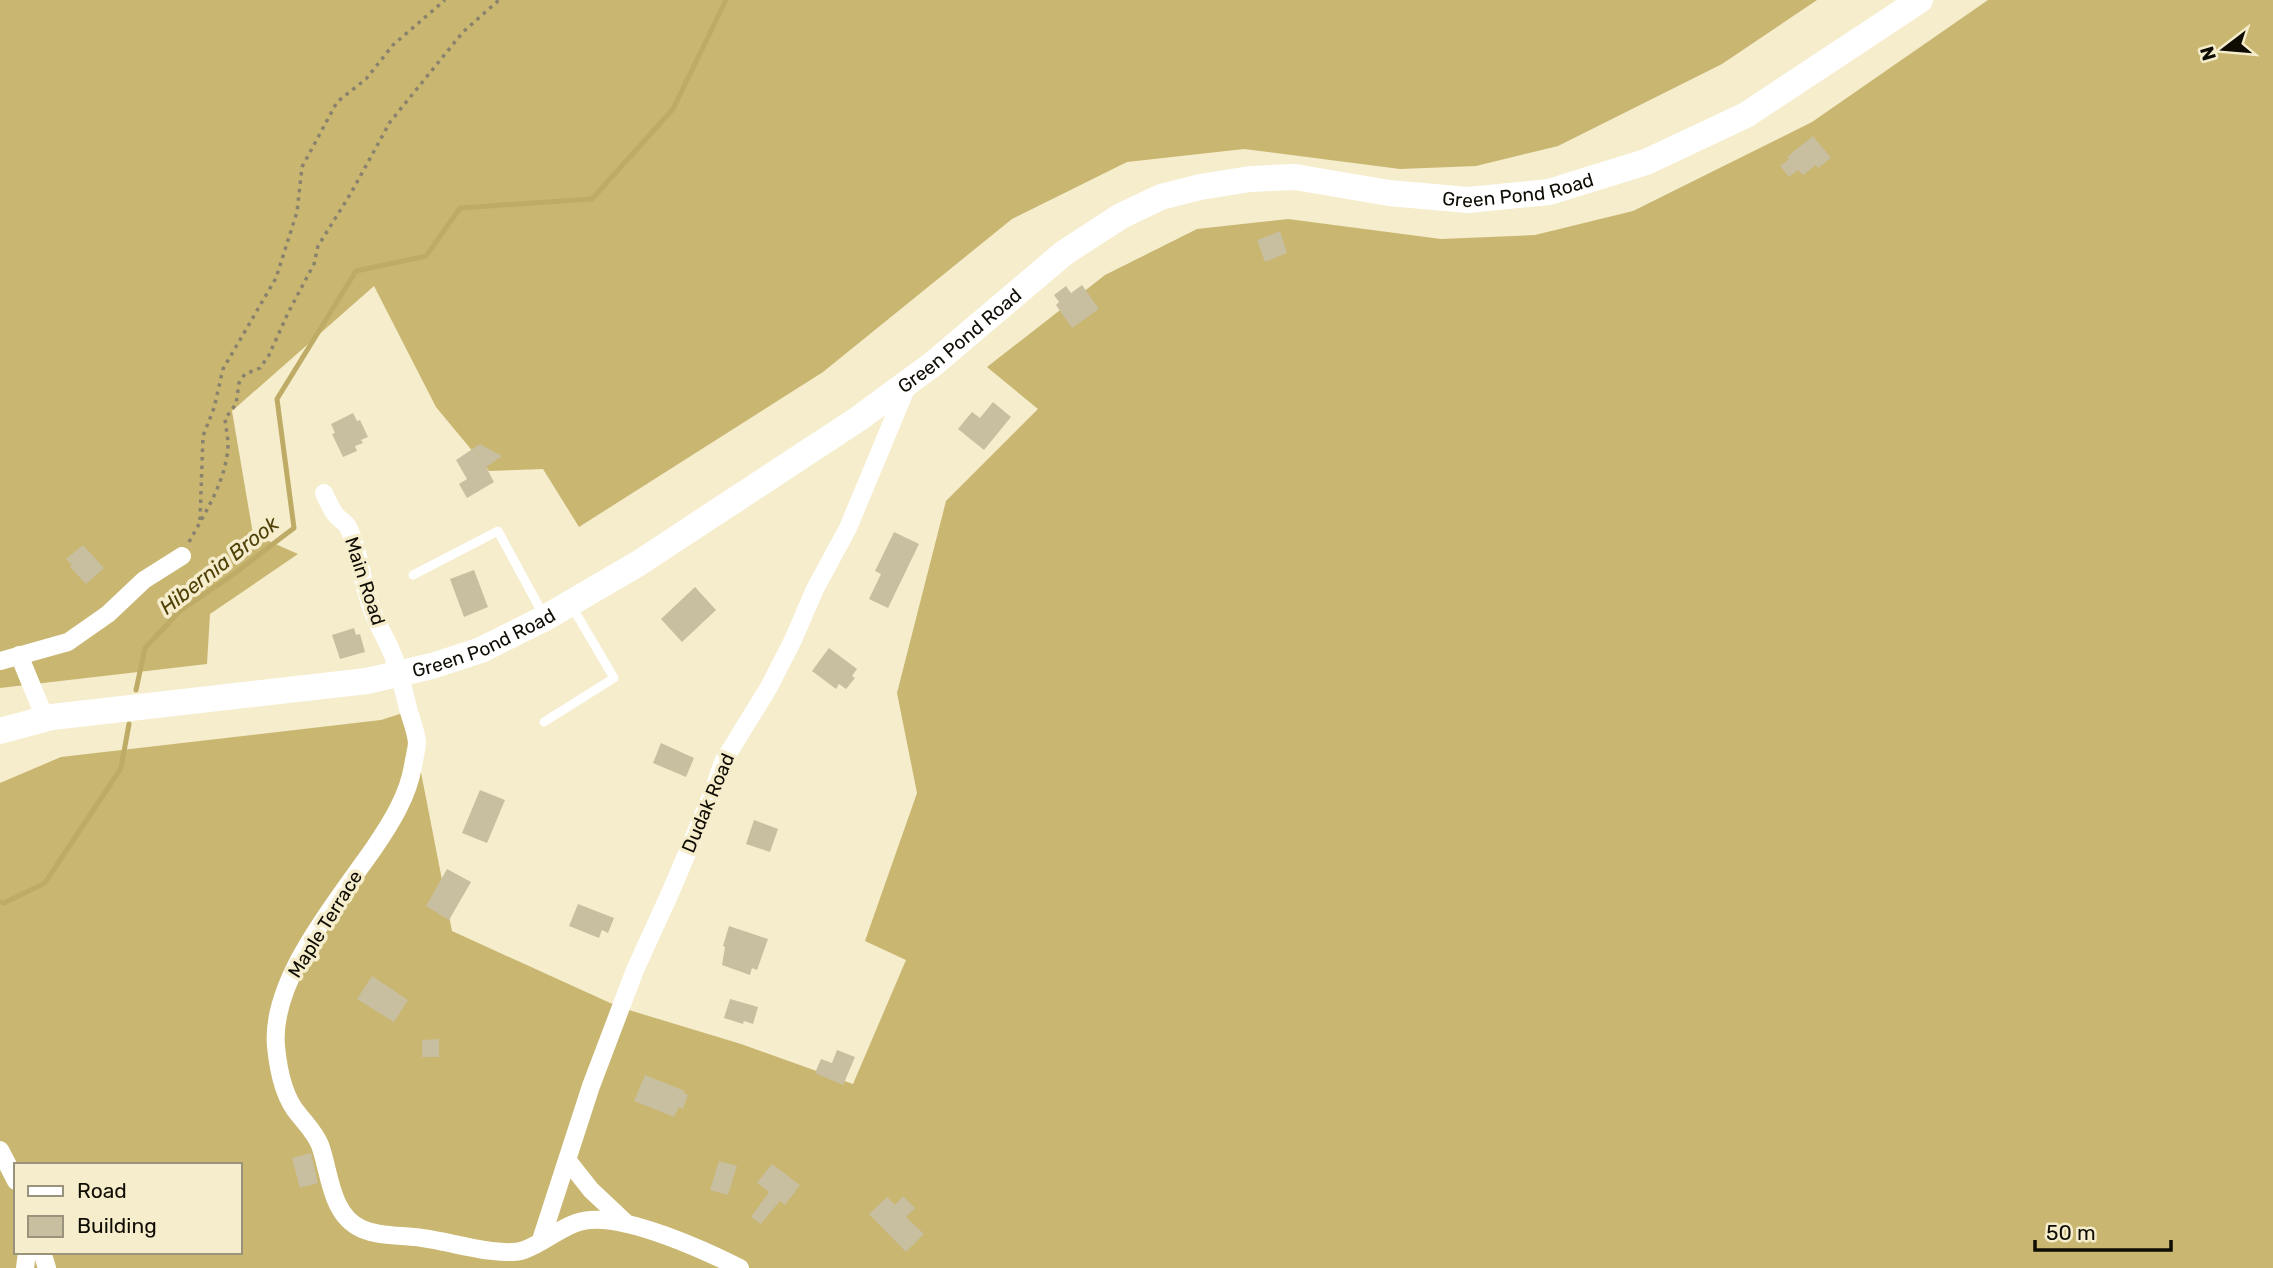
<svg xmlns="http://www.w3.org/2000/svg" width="2273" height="1268" font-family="Rubik,sans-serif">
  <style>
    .forest { fill: #c9b671; fill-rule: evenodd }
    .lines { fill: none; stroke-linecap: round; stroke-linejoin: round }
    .stream { stroke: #beab65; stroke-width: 5 }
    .building { fill: #c8bfa0 }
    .path { stroke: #89836d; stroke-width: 3.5; stroke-dasharray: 3.5 5; stroke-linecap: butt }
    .lane { stroke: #fff; stroke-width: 9 }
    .street { stroke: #fff; stroke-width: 18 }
    .primary { stroke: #fff; stroke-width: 26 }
    .labels { text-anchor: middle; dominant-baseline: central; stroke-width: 7; stroke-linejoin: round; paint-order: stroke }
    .street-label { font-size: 19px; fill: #0f0c03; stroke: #f5edcc }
    .water-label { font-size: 21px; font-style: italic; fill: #4f4108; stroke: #f5edcc }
  </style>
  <rect width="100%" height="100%" fill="#f5edcc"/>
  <g class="forest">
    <path d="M0 0H1817L1722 64 1558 146 1476 166 1400 169 1244 149 1127 162 1012 219 823 372 579 527 543 469 489 471 436 407 374 286 232 411 253 534 298 554 210 614 207 664 0 688Z"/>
    <path d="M1988 0H2273V1268H0V783L61 757 381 720 409 711 452 931 619 1007 741 1044 853 1084 906 960 865 941 917 793 897 693 946 501 1038 409 987 367 1105 275 1197 229 1288 219 1441 239 1535 235 1633 211 1812 122ZM16 1165H240V1252H16Z"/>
  </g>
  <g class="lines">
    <g class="stream">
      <path d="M136 690 145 648 180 611 231 576 294 528 277 399 356 271 426 256 460 208 592 199 673 109 726 0"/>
      <path d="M0 902 4 903 45 883 121 768 129 724"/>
    </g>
  </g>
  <g class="building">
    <path d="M1813 136 1831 158 1818 168 1816 165 1803 175 1798 170 1789 177 1780 166 1789 159 1787 157Z"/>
    <path d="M1280 231 1287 253 1265 262 1257 240Z"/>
    <path d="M1082 285 1099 309 1072 328 1056 305 1059 302 1054 295 1066 286 1071 293Z"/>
    <path d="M993 402 1011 417 984 450 958 429 972 412 980 418Z"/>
    <path d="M353 413 357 421 360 420 368 437 361 440 363 443 355 446 357 451 343 457 332 434 335 433 331 424Z"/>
    <path d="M480 444 502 456 486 467 494 482 467 498 459 484 467 479 456 460Z"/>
    <path d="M894 532 919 544 888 608 869 599 881 574 875 571Z"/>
    <path d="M83 545 104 568 86 584 70 567 72 565 66 559Z"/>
    <path d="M474 570 488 607 464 617 450 579Z"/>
    <path d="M695 587 716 610 682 642 661 619Z"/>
    <path d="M354 628 356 635 360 634 365 652 340 659 332 635Z"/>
    <path d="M829 648 857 669 852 676 855 678 846 689 839 684 836 689 812 671Z"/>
    <path d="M661 743 694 758 686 777 653 763Z"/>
    <path d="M480 790 505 800 487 843 462 833Z"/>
    <path d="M754 820 778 829 770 852 746 844Z"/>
    <path d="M447 869 471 882 449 920 426 906Z"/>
    <path d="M578 904 614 918 608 933 602 930 599 938 569 926Z"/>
    <path d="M729 926 768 939 757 970 752 968 750 975 722 965 725 947 723 946Z"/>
    <path d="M372 976 408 1000 394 1022 357 999Z"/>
    <path d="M730 999 758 1007 753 1024 744 1021 743 1024 724 1018Z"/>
    <path d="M439 1039V1057H422V1040Z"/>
    <path d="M837 1050 855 1057 843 1085 815 1073 821 1059 832 1063Z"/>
    <path d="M645 1075 685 1091 684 1093 688 1095 683 1109 679 1107 674 1117 634 1101Z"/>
    <path d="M311 1153 318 1183 300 1188 292 1158Z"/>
    <path d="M719 1161 737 1166 728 1195 710 1190Z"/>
    <path d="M772 1164 800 1185 785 1205 780 1201 761 1224 751 1217 769 1192 757 1183Z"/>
    <path d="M903 1196 915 1208 906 1217 924 1234 906 1252 869 1214 887 1197 895 1205Z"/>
  </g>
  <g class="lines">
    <g class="path">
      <path d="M200 520 203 436 214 408 223 369 276 278 297 212 302 167 337 102 366 79 393 45 445 0"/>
      <path d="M189 542C206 511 226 481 228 446 228 437 226 428 225 419L236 404 239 383 245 374 260 368 269 355 288 313 314 264 318 246 351 193 390 122 463 32 499 0"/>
    </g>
    <g class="lane">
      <path d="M413 575 498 531 544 616"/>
      <path d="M544 722 614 678 571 605"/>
    </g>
    <g class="street">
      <path d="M324 493C327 500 331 508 335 514 339 519 345 522 348 527 361 554 362 587 374 615 379 628 387 640 392 653 400 672 404 693 409 712 412 721 416 732 417 742 417 749 414 758 413 766 408 796 391 823 374 848 338 900 270 980 276 1046 278 1068 284 1098 299 1115 307 1125 315 1133 320 1145 330 1172 330 1215 362 1229 380 1237 403 1235 422 1238 448 1241 501 1258 524 1250 547 1242 565 1222 590 1220 629 1216 704 1250 740 1268"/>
      <path d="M19 655 45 718"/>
      <path d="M0 661 68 642 108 614 144 580 182 556"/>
      <path d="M0 1150 16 1181"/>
      <path d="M568 1161 591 1190 625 1222"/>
      <path d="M541 1240 591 1086 635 970 671 891 712 794 723 762 769 687 793 640 815 589 848 528 908 384"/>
      <path d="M42 1252 47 1268"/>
      <path d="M25 1268 27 1252"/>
    </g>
    <path class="primary" id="s1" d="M0 731 52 717 367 681 432 666 481 650 545 618 639 563 858 419 933 364 1064 253 1121 216 1161 197 1200 187 1250 179 1295 177 1389 193 1468 200 1549 192 1646 162 1746 115 1920 0"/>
  </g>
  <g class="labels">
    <g class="street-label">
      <text stroke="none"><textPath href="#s1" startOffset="1670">Green Pond Road</textPath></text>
      <text stroke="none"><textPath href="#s1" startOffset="1060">Green Pond Road</textPath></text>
      <text transform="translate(365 581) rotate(72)">Main Road</text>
      <text stroke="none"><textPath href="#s1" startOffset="494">Green Pond Road</textPath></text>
      <text transform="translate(708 803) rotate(-67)">Dudak Road</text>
      <text transform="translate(325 924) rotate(-58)">Maple Terrace</text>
    </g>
    <g class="water-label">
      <text transform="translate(219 565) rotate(-38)">Hibernia Brook</text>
    </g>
  </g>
  <rect x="14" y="1163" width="228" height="91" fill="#f5edcc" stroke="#99937c" stroke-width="2"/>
  <rect x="28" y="1186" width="35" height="10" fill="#ffffff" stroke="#99937c" stroke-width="2"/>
  <text x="77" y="1198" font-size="21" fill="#0f0c03">Road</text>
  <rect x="28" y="1216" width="35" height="21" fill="#c8bfa0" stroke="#99937c" stroke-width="2"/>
  <text x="77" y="1233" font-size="21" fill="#0f0c03">Building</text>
  <g transform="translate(2224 49) rotate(254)" stroke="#f5edcc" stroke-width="5" paint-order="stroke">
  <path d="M0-5L12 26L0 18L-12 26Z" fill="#0f0c03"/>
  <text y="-10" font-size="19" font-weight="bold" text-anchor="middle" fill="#0f0c03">N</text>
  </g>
  <path d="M2035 1240v10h136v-10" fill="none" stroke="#0f0c03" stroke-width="3.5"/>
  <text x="2046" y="1240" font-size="21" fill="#0f0c03" stroke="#f5edcc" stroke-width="5" paint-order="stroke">50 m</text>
</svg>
